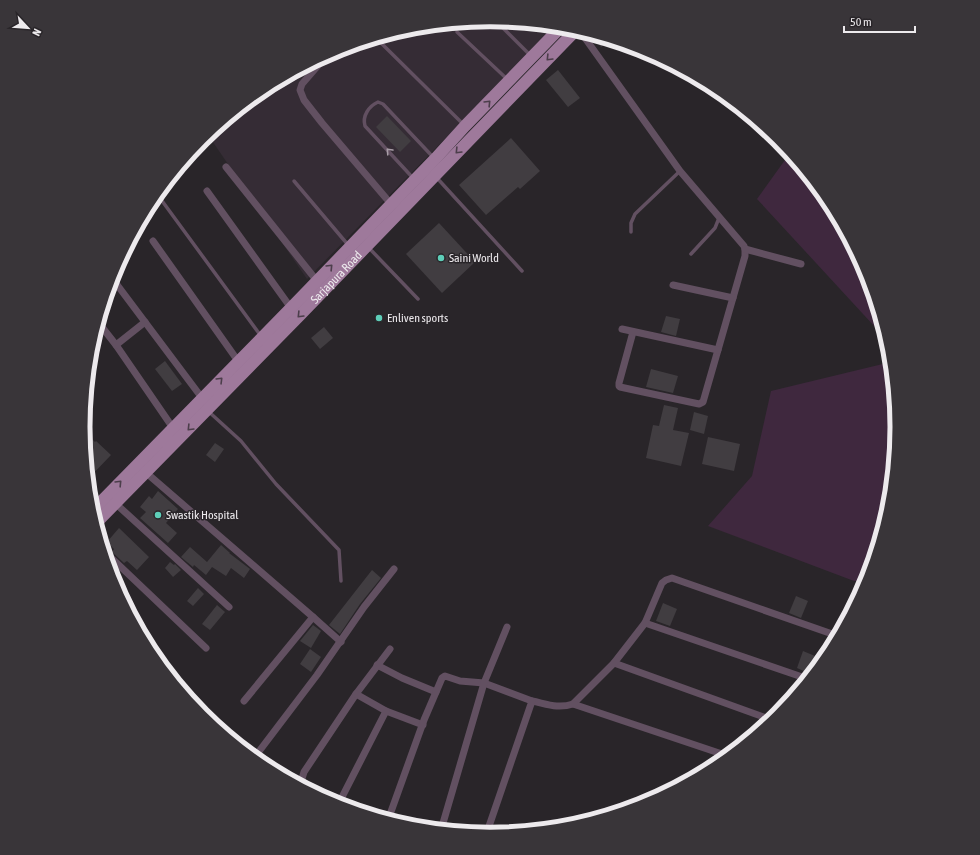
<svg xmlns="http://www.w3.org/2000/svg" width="980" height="855" font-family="'Asap Condensed',sans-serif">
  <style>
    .built { fill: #352c35 }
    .green { fill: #3f283e }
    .building { fill: #413d41 }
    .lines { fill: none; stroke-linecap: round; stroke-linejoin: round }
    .service { stroke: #625061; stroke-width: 3.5 }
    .minor { stroke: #625061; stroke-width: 7 }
    .primary { stroke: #9e799b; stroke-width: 12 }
    .oneway { stroke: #4c3e4b }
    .oneway2 { stroke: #a89da7 }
    .poi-dot { fill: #5eceb8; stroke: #292529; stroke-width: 1.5 }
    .labels { text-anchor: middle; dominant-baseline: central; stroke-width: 3; stroke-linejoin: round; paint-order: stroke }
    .poi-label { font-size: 12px; fill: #edeaed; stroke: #292529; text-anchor: start }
    .street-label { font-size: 12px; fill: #edeaed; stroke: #292529 }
    .rim { fill: none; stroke: #edeaed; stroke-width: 5 }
  </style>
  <rect width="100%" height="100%" fill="#292529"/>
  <path class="built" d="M490 20 556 26 307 279 208 135 264 89 334 51 411 28Z"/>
  <g class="green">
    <path d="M790 153 829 201 867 272 887 340 757 199Z"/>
    <path d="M891 362 897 428 890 507 867 581H854L708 526 752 476 771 391Z"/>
  </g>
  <g class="building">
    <path d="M501 21H502L516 23 509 30Z"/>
    <path d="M591 34 599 37 610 40 601 47Z"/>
    <path d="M558 70 580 98 568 107 546 80Z"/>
    <path d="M387 116 411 141 400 152 376 127Z"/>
    <path d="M511 138 540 171 520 189 518 187 486 215 459 185Z"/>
    <path d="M439 223 475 262 442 293 406 254Z"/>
    <path d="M666 316 680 319 676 336 661 332Z"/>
    <path d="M324 327 333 338 320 349 311 338Z"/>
    <path d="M165 361 182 384 172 391 155 369Z"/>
    <path d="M651 369 678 376 673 393 646 387Z"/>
    <path d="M664 405 678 408 673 430 689 433 681 466 646 458 653 425 659 426Z"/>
    <path d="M694 412 708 416 704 434 690 430Z"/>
    <path d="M83 430 95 442 96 441 111 455 88 479 86 463 92 457 85 451Z"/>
    <path d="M708 437 740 444 734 471 702 464Z"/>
    <path d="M215 443 224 449 215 462 206 455Z"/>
    <path d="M158 491 178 509 166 523 177 533 168 543 140 518 146 512 140 507 149 496 152 499Z"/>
    <path d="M119 528 149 557 137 570 127 561 124 563 112 552 114 549 107 542Z"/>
    <path d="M221 545 230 553H229L250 569 244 578 231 568 226 576 212 567 206 575 194 565 193 567 181 557 190 547 207 562Z"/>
    <path d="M106 560 117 570 111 576Z"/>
    <path d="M170 562 174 565 175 564 181 570 173 577 165 568Z"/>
    <path d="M372 570 381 578 360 604 340 634 329 625Z"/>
    <path d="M198 588 204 594 193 606 187 601Z"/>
    <path d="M796 596 808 601 801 618 789 613Z"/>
    <path d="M663 603 677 609 670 626 656 621Z"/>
    <path d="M217 605 225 612 210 630 202 624Z"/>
    <path d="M313 625 321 631 311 648 300 641Z"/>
    <path d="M310 649 321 657 311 672 300 664Z"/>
    <path d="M803 651 815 656 808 673 797 668Z"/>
  </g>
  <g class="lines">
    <g class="service">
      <path d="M496 21 531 56"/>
      <path d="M457 32 507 79"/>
      <path d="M376 38 463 124"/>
      <path d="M413 178 365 126C362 116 369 106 378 102L383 104 433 157"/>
      <path d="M437 178 522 271"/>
      <path d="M294 181 349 246"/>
      <path d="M157 194 261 336"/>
      <path d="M631 232V223L635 214 680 171"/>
      <path d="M369 248 418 299"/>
      <path d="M691 254 715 228 719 218"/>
      <path d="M208 411 241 441 276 484 339 550 341 581"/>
    </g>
    <g class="minor">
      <path d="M580 31 680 171 744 246 745 249V256L703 402 699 404 620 387 619 386V383L633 332"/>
      <path d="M328 54 302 84 300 90 304 100 322 123 391 204"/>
      <path d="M226 167 317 281"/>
      <path d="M207 191 291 308"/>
      <path d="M153 241 238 361"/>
      <path d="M745 249 801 264"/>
      <path d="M112 278 202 398"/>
      <path d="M673 285 733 298"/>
      <path d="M98 322 116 345 173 428"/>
      <path d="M622 329 718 350"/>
      <path d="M116 345 145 322"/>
      <path d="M143 470 313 617 341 642"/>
      <path d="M115 503 229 607"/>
      <path d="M103 550 206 648"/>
      <path d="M645 623 808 679"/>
      <path d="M614 663 772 720"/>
      <path d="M377 665 402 678 436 692"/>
      <path d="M244 701 313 617"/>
      <path d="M532 701C547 704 558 709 573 704L614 663 645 623 662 583 666 580 672 578 838 636"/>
      <path d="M573 704 728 756"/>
      <path d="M386 711 423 725"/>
      <path d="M254 758 317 675 364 607 394 569"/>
      <path d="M301 786V782L304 772 356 694 390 649"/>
      <path d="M323 798 339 803 338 805"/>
      <path d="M339 803 386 711 356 694"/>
      <path d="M388 820 424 720 442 678 445 676 460 681 484 683 532 701 486 835"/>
      <path d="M441 830 484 683 507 627"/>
    </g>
    <g class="primary">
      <path d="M92 511 291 308 435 159 465 126 561 27"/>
      <path id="s1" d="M95 524 301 314 576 30"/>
    </g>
  </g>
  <defs><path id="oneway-chevron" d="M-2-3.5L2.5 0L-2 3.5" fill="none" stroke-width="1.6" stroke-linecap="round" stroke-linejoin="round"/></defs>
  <g class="oneway">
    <use href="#oneway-chevron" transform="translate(549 58) rotate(134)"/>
    <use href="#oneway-chevron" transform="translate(488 103) rotate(-46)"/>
    <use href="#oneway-chevron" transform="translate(458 151) rotate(134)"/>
    <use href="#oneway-chevron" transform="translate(330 267) rotate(-46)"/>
    <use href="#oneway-chevron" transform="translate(300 315) rotate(134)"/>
    <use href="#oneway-chevron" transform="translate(220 380) rotate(-45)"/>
    <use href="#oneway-chevron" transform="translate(190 428) rotate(134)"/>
    <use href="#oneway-chevron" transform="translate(119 483) rotate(-46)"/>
  </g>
  <use class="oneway2" href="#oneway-chevron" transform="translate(389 151) rotate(-133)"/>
  <g class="poi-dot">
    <circle cx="441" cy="258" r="4"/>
    <circle cx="379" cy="318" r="4"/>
    <circle cx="158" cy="515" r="4"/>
  </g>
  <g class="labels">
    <g class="poi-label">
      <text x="449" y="258">Saini World</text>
      <text x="387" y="318">Enliven sports</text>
      <text x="166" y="515">Swastik Hospital</text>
    </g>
    <g class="street-label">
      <text stroke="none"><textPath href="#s1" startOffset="345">Sarjapura Road</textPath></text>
    </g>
  </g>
  <path d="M0 0H980V855H0ZM90 427a400 400 0 1 1 800 0a400 400 0 1 1-800 0Z" fill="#393539" fill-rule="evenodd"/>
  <path class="rim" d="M90 427a400 400 0 1 1 800 0a400 400 0 1 1-800 0Z"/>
  <g transform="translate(28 28) rotate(116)" stroke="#292529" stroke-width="3" paint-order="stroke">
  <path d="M0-3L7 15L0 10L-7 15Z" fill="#edeaed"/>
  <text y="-6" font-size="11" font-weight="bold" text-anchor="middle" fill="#edeaed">N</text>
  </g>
  <path d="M844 26v6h71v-6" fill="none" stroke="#edeaed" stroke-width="2"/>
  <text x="850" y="26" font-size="12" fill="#edeaed" stroke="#292529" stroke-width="3" paint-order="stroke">50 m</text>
</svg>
